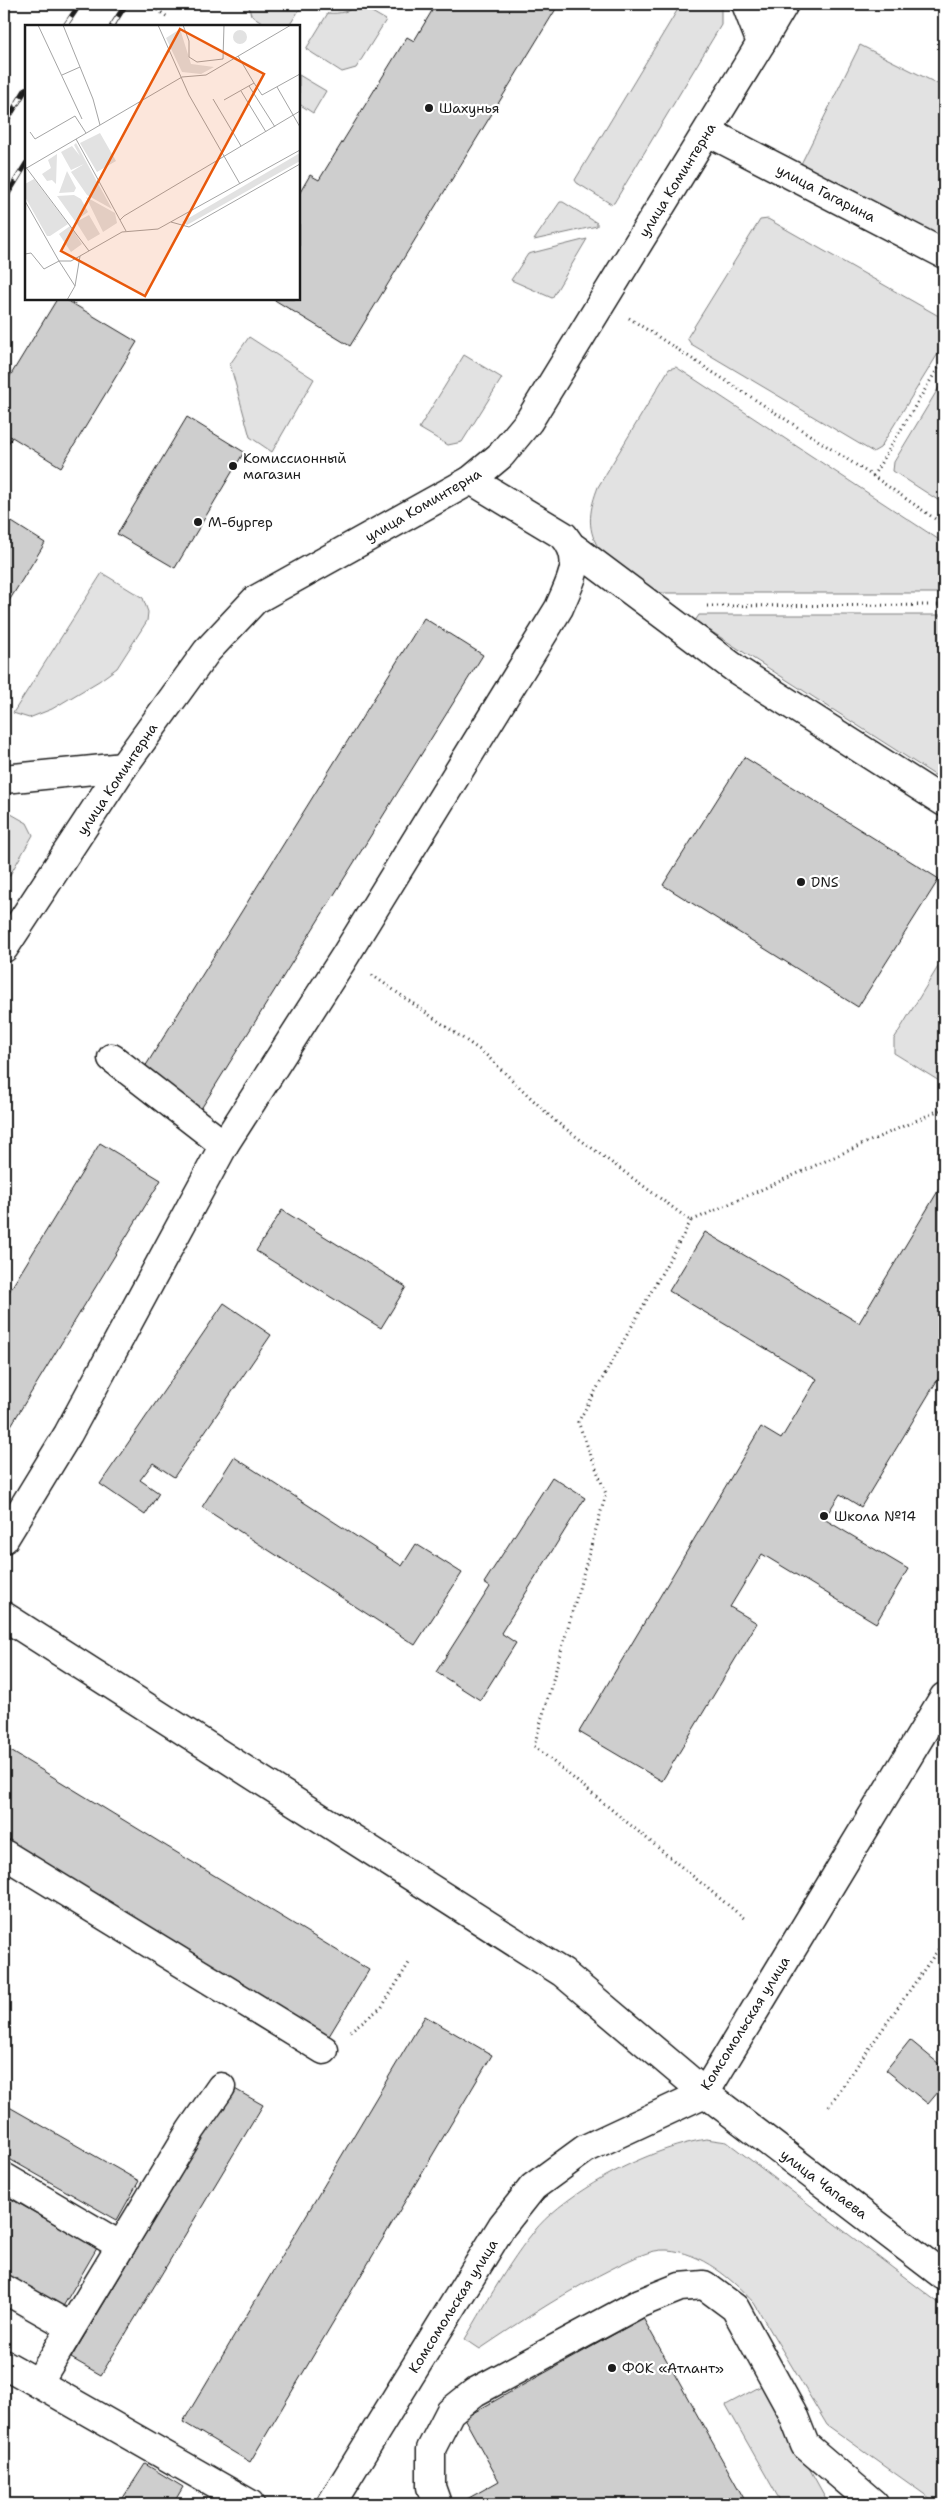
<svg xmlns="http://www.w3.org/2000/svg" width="948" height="2508" font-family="'Shantell Sans',sans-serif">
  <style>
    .green { fill: #e2e2e2; stroke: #7f7f7f }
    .building { fill: #cecece; stroke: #1c1c1c }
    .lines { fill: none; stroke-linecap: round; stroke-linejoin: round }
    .minor-casing { stroke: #1c1c1c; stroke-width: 31 }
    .path { stroke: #1c1c1c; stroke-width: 3; stroke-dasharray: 1 4; stroke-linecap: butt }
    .minor { stroke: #fff; stroke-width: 28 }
    .rail-casing { stroke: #1c1c1c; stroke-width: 5.5 }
    .rail { stroke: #fff; stroke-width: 4; stroke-dasharray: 11; stroke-linecap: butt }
    .poi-dot { fill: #1c1c1c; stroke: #fff; stroke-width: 2 }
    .labels { text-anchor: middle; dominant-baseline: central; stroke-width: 4.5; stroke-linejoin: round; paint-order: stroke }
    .poi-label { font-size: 14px; fill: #1c1c1c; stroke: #fff; text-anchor: start }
    .street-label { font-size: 14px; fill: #1c1c1c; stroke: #fff }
    .inset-road { fill: none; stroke: #a4a4a4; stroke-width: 1 }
    .view { fill: #e8590c; fill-opacity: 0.15; stroke: #e8590c; stroke-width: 2.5 }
    .inset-edge { fill: none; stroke: #1c1c1c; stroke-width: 2.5 }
  </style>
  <rect width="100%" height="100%" fill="#fff"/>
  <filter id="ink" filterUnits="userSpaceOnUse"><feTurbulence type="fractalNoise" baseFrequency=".02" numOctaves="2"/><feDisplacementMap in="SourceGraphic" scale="10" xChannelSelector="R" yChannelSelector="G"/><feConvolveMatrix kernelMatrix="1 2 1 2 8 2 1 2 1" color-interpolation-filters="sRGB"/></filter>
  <g filter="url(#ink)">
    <g class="green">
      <path d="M248 4H303L289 26H268L251 15Z"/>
      <path d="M358 4 386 20 356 68 342 72 306 49 328 13C339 14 350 12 358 4Z"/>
      <path d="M681 4H721V25L614 203 611 204 577 183 575 180Z"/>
      <path d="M860 45 944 87V241L799 168Z"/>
      <path d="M299 75 326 91 313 113 299 104Z"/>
      <path d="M560 202H563L597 223V226L534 240Z"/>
      <path d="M768 219 944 319V344L880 448 873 452 691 344 687 338 760 220Z"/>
      <path d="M587 239 552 298 511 280 528 254Z"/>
      <path d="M249 337 314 379 272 452 250 437 230 364Z"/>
      <path d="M464 355 502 378 462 442 448 445 419 428Z"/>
      <path d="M676 367 944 543V593H652L598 547C586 527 590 508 598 487L669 369Z"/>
      <path d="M944 379V504L893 471 894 462Z"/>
      <path d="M102 573 143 598 148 612 147 621 117 668 99 681 52 709 29 718 13 713Z"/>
      <path d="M699 615H944V781L695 621Z"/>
      <path d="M4 810 27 823 33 835 4 885Z"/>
      <path d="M944 957V1084L894 1053V1039Z"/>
      <path d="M706 2139 727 2142 944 2307V2504H938L827 2425 754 2303C732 2279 701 2252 667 2250 650 2249 633 2259 617 2266 567 2291 526 2318 480 2349L465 2339C487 2303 520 2240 551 2214 589 2180 656 2147 706 2139Z"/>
      <path d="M763 2385 829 2504H782L726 2405Z"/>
    </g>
    <g class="building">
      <path d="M436 4H559L350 346 273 299H299V194L310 175 319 180 407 37 414 41Z"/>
      <path d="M57 299H65L137 342 61 467 12 437 4 451V386Z"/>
      <path d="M187 417 244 452 175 568 117 534Z"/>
      <path d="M4 517 45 543 4 609Z"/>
      <path d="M424 618 483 655 199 1112 140 1075Z"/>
      <path d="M744 757 939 879 858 1007 663 885Z"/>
      <path d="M100 1143 161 1180 4 1437V1300Z"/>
      <path d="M944 1181V1369L861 1507 840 1494 824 1519 908 1569 876 1623 762 1554 730 1607 757 1623 662 1781 579 1732 761 1427 781 1439 817 1379 669 1291 705 1232 859 1323Z"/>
      <path d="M282 1210 406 1287 381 1328 256 1251Z"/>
      <path d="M224 1303 271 1335 174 1477 153 1463 140 1480 159 1493 145 1515 100 1484Z"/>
      <path d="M234 1457 402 1566 416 1544 462 1573 415 1645 202 1507Z"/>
      <path d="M552 1477 585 1498 501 1633 516 1643 480 1700 436 1672 490 1587 484 1583Z"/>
      <path d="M4 1747 369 1970 329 2036 4 1837Z"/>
      <path d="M425 2016 492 2055 250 2462 183 2422Z"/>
      <path d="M910 2040 944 2068V2085L928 2104 886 2070Z"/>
      <path d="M233 2088 263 2105 101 2375 71 2358Z"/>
      <path d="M4 2104 139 2181 117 2220 4 2156Z"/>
      <path d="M4 2195 97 2248 61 2310 4 2277Z"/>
      <path d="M643 2318 747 2504 460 2503 499 2481 464 2418Z"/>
      <path d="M145 2464 183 2487 173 2504H119Z"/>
    </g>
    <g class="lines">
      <defs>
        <g id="minor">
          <path d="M761 43 784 4"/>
          <path d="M708 132 944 254"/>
          <path d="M574 548 737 670 944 802"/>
          <path d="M4 779 123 767"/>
          <path d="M4 948 123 767 207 651 255 600 471 480 501 455 529 421 761 43 746 4"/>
          <path d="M112 1058 224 1145"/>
          <path d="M4 1539 68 1434 224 1145 345 956 559 608C570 581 585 561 564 536L471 480"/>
          <path d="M4 1616 563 1973 705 2093 944 2276"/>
          <path d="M4 1854 324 2050"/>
          <path d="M221 2087 191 2130 38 2383 250 2504"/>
          <path d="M4 2177 121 2246"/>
          <path d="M4 2289 71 2327"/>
          <path d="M4 2364 38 2383"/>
          <path d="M331 2504 502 2226 533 2187 585 2149 705 2093 944 1697"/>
          <path d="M437 2504 431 2487V2449L450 2412 475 2392 640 2303 680 2287 704 2285 735 2308 792 2412 805 2445 874 2504"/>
        </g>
      </defs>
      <use href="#minor" class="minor-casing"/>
      <g class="path">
        <path d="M149 4 169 18"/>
        <path d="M629 318 873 476 944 525"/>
        <path d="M873 476 944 358"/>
        <path d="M707 606 944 605"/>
        <path d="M372 975 484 1053 555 1121 691 1221 944 1108"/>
        <path d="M691 1221 578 1422 606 1494 534 1746 745 1919"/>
        <path d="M350 2031 382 2007 409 1963"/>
        <path d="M829 2106 944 1941"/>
      </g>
      <use href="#minor" class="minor"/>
      <defs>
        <g id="rail">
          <path d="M65 26 80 4"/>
          <path d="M112 26 126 4"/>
          <path d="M4 125 26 89"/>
          <path d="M4 200 26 164"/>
        </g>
      </defs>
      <use href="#rail" class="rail-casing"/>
      <use href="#rail" class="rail"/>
    </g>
  </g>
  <g class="poi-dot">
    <circle cx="429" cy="108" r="5"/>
    <circle cx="233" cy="466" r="5"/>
    <circle cx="198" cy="522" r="5"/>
    <circle cx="801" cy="882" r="5"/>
    <circle cx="824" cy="1516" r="5"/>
    <circle cx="612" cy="2368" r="5"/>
  </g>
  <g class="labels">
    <g class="poi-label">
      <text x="439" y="108">Шахунья</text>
      <text x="243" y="458">Комиссионный<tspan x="243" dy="16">магазин</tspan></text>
      <text x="208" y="522">М-бургер</text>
      <text x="811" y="882">DNS</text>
      <text x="834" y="1516">Школа №14</text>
      <text x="622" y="2368">ФОК «Атлант»</text>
    </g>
    <g class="street-label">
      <text transform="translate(677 180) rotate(-58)">улица Коминтерна</text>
      <text transform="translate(826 193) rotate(27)">улица Гагарина</text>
      <text transform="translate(423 505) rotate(-30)">улица Коминтерна</text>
      <text transform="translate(117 779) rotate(-56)">улица Коминтерна</text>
      <text transform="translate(745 2023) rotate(-58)">Комсомольская улица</text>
      <text transform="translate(824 2184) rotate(37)">улица Чапаева</text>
      <text transform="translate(453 2306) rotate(-58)">Комсомольская улица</text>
    </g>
  </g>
  <g transform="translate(25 25)">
    <rect width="275" height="275" fill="#fff"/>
    <path d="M155 4 166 39 189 42 176 49 157 47 141 13ZM208 12a7 7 0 1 1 14 0a7 7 0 1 1-14 0ZM75 108 91 136 72 147 55 118ZM51 118 87 184 62 170 46 147 59 139 46 145 36 127 47 121 55 131 49 120ZM275 128V136L162 200 157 197ZM32 129 31 159 27 155 22 156 17 149 26 143 23 135ZM42 146 51 163 49 167 34 168ZM9 154 43 199 25 211H22L0 172V159ZM49 170 56 174 63 187 50 196 32 171ZM61 172 90 188 92 198 78 207ZM64 190 75 209 63 216 51 197ZM45 201 57 219 46 227 34 209Z" fill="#e2e2e2"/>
    <path class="inset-road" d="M13 0 57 94M38 0 68 74 75 100M133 0 164 70 215 159M158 0 164 16V32L172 37 198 34 199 0M37 50 55 42M229 58 237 70 275 49M224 61 250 102M252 62 275 102M216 66 241 107M188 74 216 121M199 75 229 58 213 31M5 107 10 114 50 91 61 108M51 114 95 195M0 141 64 226M0 144 157 52 181 50 266 0M0 176 34 236H46L55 231M146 197 164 202 275 139M101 206 95 195 99 191 275 86M0 229 6 228 19 244 34 236 50 261M42 275 50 261 55 231 97 207 133 204 275 125"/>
    <path class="view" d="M155 4 239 49 120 271 36 226Z"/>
    <rect width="275" height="275" class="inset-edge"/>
  </g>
  <rect width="948" height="2508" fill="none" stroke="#fff" stroke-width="20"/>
  <rect x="10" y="10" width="928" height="2488" fill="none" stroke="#1c1c1c" stroke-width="2" filter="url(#ink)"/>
</svg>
